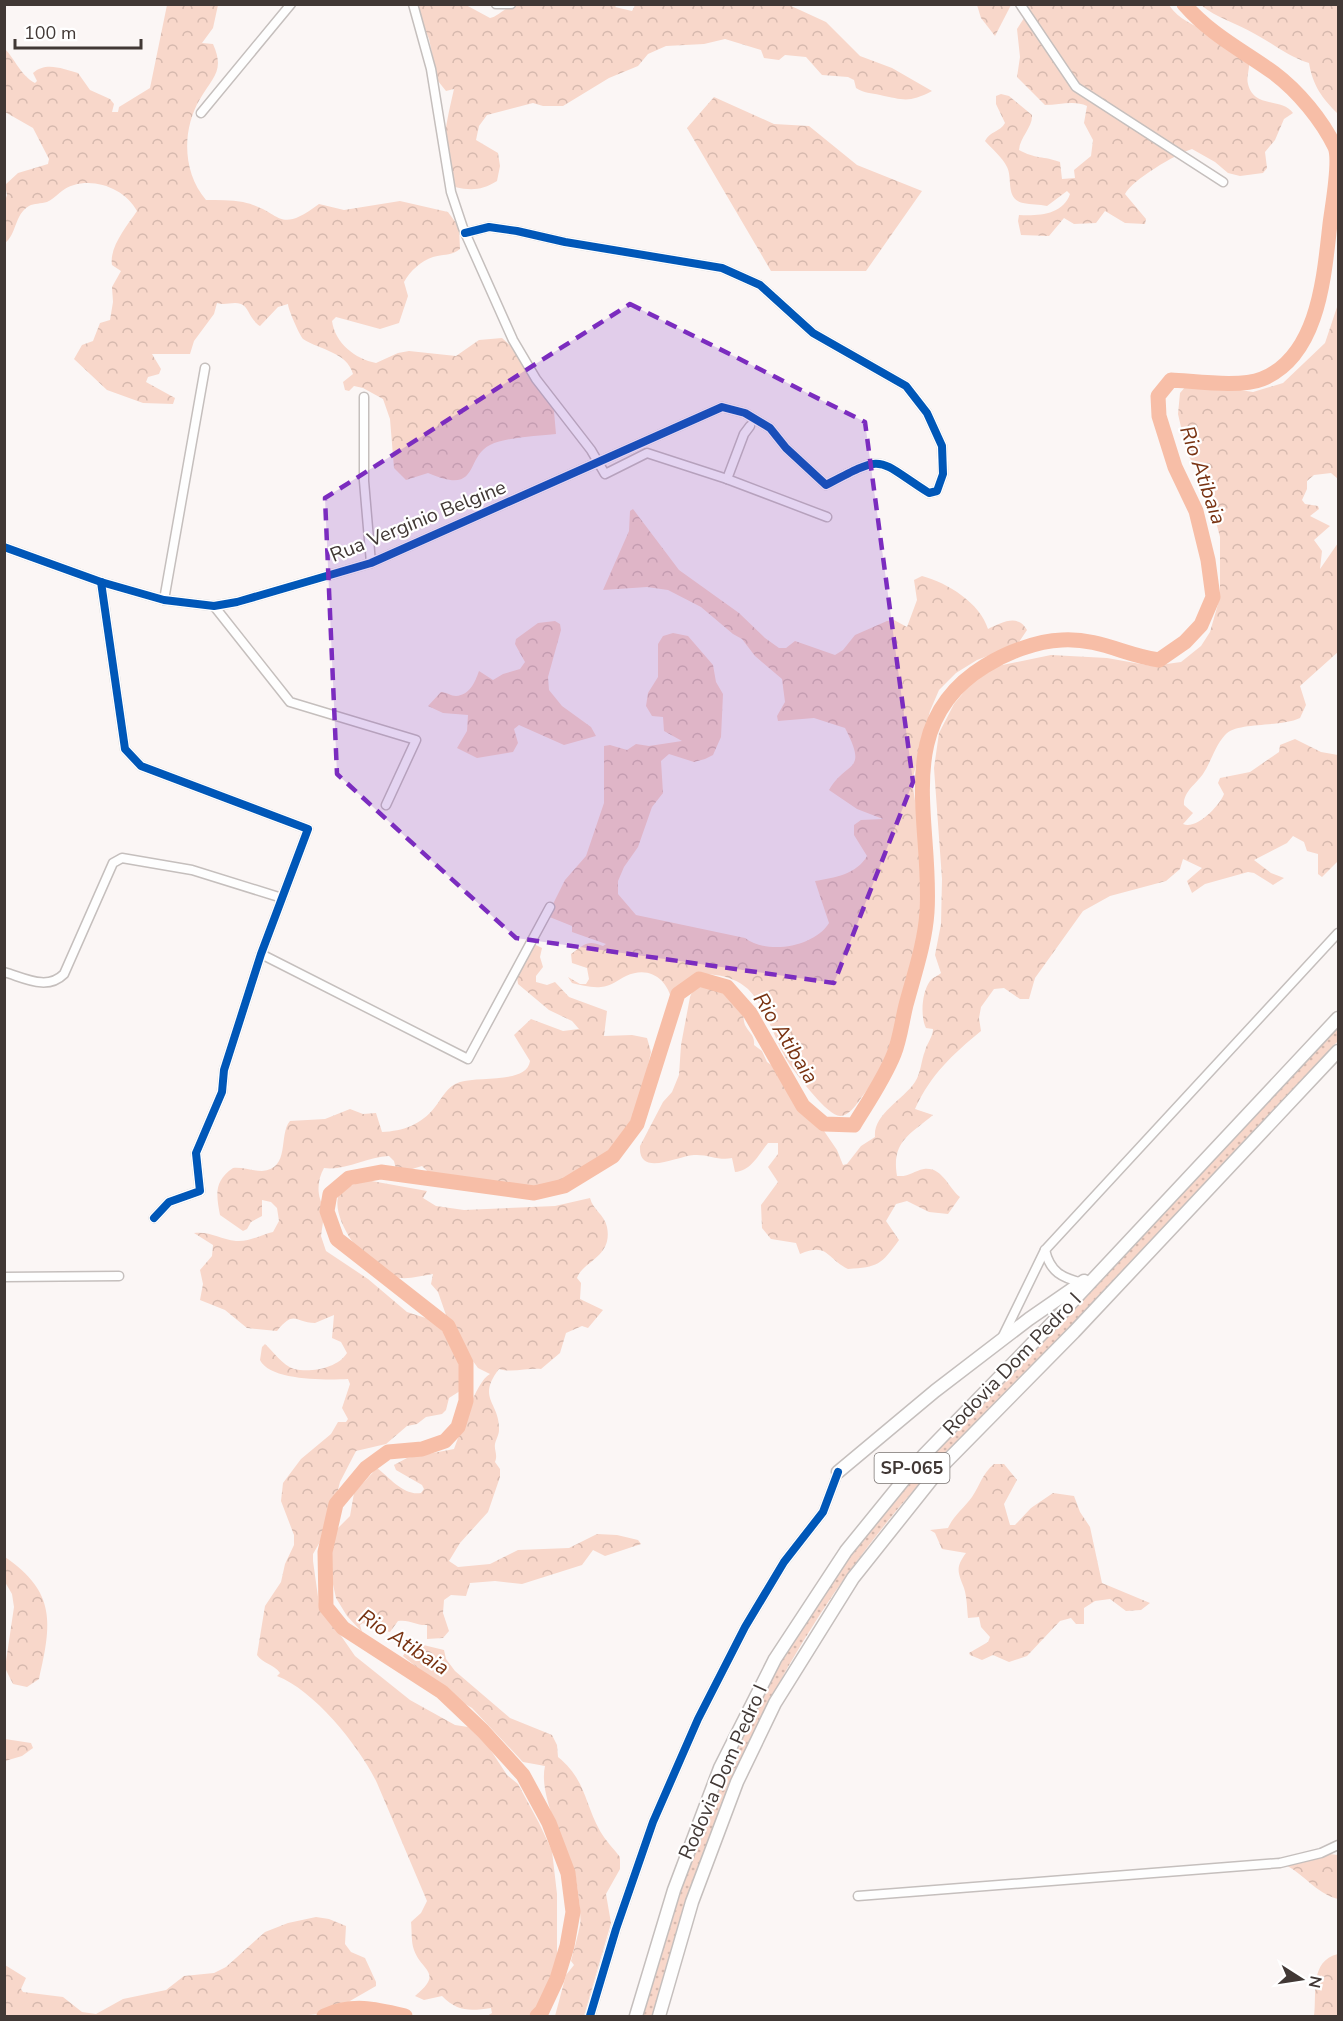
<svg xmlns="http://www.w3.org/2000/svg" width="1343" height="2021" font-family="'Nunito Sans',sans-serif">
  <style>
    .grass { fill: url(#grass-dots) }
    .forest { fill: url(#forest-crowns) }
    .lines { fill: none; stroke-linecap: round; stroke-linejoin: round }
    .river { stroke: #f7bea7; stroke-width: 15 }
    .minor-casing { stroke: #c5bfbd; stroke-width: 11 }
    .highway-casing { stroke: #c5bfbd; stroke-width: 15 }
    .minor { stroke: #fefefe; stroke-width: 8 }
    .highway { stroke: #fefefe; stroke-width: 12 }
    .cycleway-casing { stroke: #fff; stroke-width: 11 }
    .cycleway { stroke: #0057b8; stroke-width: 8 }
    .marked { fill: #7b2cbf; fill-opacity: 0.2; stroke: #7b2cbf; stroke-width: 4.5; stroke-dasharray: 12 8; stroke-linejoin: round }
    .labels { text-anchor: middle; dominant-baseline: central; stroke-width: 4.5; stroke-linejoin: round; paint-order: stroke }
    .shield { fill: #fff; stroke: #7a7472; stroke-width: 1.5 }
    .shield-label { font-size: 18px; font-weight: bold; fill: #413835 }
    .street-label { font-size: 20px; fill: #413835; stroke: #fff }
    .water-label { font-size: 21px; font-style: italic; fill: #793312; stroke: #fff }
  </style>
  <defs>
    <pattern id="grass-dots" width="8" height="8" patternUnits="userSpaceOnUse" patternTransform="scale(1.5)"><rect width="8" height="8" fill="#f8d7ca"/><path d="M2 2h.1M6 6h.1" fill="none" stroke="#d6b9ae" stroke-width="1.8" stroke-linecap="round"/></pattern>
    <pattern id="forest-crowns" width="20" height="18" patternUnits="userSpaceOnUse" patternTransform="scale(1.5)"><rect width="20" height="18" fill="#f8d7ca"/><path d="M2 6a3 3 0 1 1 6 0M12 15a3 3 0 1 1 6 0" fill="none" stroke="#d6b9ae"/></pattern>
  </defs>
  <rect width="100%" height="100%" fill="#fbf6f5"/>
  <path class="grass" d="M1338 1026V1041L1002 1400C880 1511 777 1657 720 1813 695 1880 676 1949 654 2016H642C662 1946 682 1877 709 1809 769 1656 872 1502 995 1392Z"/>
  <g class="forest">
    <path d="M515 4 617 5 615 7 632 11 636 4 789 5 826 22 860 56 892 68 932 91C909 103 904 100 880 95 871 93 864 93 856 88L854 80 848 77 822 75 806 57 785 55 779 60 764 58 761 50 725 39 704 44 666 46 648 54 638 66 609 78 563 106H543L533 103 487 115 479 126 476 140 498 153 500 166 497 181C482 190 472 191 455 187 436 157 447 121 454 89L446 91 438 81 429 39 415 5H466L490 18C496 18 506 7 515 4Z"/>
    <path d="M167 5H218L213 28 202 43 213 44C225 71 213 77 200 99 182 129 182 172 206 200 218 200 231 200 243 202 283 211 276 236 319 204L344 210 400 201 448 212 459 227 460 249C451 256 443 254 433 257 421 261 410 271 404 282L408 296 399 323 380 329 336 317 332 321C335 343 355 359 376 363L398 353 409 351 456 356 479 340 502 338 514 349 553 400 556 434C539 436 506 437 490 445 464 458 481 496 428 473L406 480 394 468 390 419 383 399 363 388 354 386 349 391 345 390 343 382 353 374C347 352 320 350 303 339 299 334 288 309 288 304L278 307 260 326C249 319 249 307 241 304 233 301 225 306 217 303L214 314 194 341 190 354H152L161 369 159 374 148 377 146 382 175 398 173 404 143 403 107 390 74 359 82 345 93 341 100 323 110 320 113 302 112 287 121 271 112 265C109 247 127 226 137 211 126 190 97 178 74 185 63 187 56 198 47 202 41 204 34 203 29 206 14 215 17 234 5 243V201L7 195 5 185 18 173 48 164 49 159 33 128 5 112 4 48C16 60 20 75 35 83L37 81 33 73C46 61 63 69 78 73L90 90 110 99 114 104 112 112H118L119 107 150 88Z"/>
    <path d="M977 5H1011L995 36 981 18Z"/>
    <path d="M1028 5H1169C1189 35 1232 28 1249 61 1250 69 1246 77 1248 84 1254 109 1282 97 1293 113L1284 119 1275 140 1265 152 1267 168 1263 173 1240 176 1228 173 1215 162 1192 149C1176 154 1132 180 1125 194L1146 219 1145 224 1125 223 1105 211 1096 223 1074 224 1064 218 1049 236 1021 235 1018 221 1019 215C1038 216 1063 215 1070 194L1067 191 1047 206C1039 204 1031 205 1023 203 1005 199 1013 179 1007 167 1002 157 992 149 985 141 990 131 1000 132 1005 123L996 104V96L1001 94 1009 96 1032 115C1033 127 1020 137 1019 150 1035 159 1044 156 1060 162L1062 179 1075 178 1074 170 1091 156 1093 140 1084 123 1087 106C1074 100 1060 105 1045 105L1017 77 1020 57 1017 29 1026 15Z"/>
    <path d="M1201 5H1338V114C1322 98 1313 86 1309 63 1289 57 1274 44 1255 34 1237 23 1216 18 1201 5Z"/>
    <path d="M714 97 774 124 809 126 857 165 922 191 866 271H771L687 128Z"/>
    <path d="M1338 304V479L1331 473 1314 475 1307 481V489L1302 500 1305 504 1318 506 1319 509 1310 516 1330 526 1314 540 1322 551 1320 569 1338 543V652L1300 686 1306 705 1300 718C1279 728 1237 721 1225 735 1215 746 1211 762 1203 774 1196 784 1183 792 1184 805L1193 813 1183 824C1197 830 1220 805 1224 794L1218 783 1220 778 1250 772 1279 752 1280 745 1295 739 1321 752 1338 755V861L1322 877 1318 874V854L1307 851 1304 842 1293 836 1287 843 1254 860 1271 873 1284 878 1273 885 1254 873 1248 872 1205 884 1192 893 1187 881 1202 868 1183 859 1180 869 1166 881 1110 896 1083 911 1035 978 1029 999H1020L1004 988 994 989 981 1007 979 1018 981 1031C952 1055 931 1074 915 1109L933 1115C911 1134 891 1141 897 1176 910 1177 913 1171 924 1169 943 1167 948 1188 960 1197L948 1214 929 1212 907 1201 896 1204 886 1221 899 1240C881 1265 878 1267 848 1269 826 1258 828 1242 800 1254L796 1243 771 1239 762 1228 761 1205 778 1182 768 1167 778 1154V1143H768C758 1155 752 1170 735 1172L732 1158C719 1161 708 1154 694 1155 677 1156 638 1178 640 1146L663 1102 672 1092 679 1075 681 1045 690 997C698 975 730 989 740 1002 745 1008 742 1017 745 1025 749 1033 755 1035 754 1045L762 1051 767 1062 782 1072 801 1112 822 1128 837 1150 843 1165 847 1164 861 1146 875 1137C873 1114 902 1101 915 1082 921 1073 921 1061 925 1051 927 1043 933 1037 933 1029L926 1028C920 1016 922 992 930 981 933 977 938 976 941 973L935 955 941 924 942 879 934 768 939 733 954 704 974 680 993 667 1051 655 1107 658 1152 666 1181 662 1201 646 1210 632 1220 597V537L1207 488 1187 453 1178 414 1180 393 1186 386 1194 383 1253 392 1283 383 1325 343Z"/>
    <path d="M633 509 679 570 739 613 765 638 779 648H786L795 641 835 655 843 650 855 635 887 621 894 620 907 627 917 600 914 580 922 576C948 583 980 603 988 629 1001 623 1018 613 1027 630L1017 645 977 660 956 673 939 690 930 711 912 781 926 873 921 954 894 1066C886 1075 877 1079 870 1087 861 1095 854 1114 841 1116 829 1118 798 1076 790 1065 774 1041 769 1011 748 989 739 981 727 976 715 975 693 972 684 985 672 1002 668 979 649 965 626 976 618 980 611 986 601 987 591 988 581 985 572 983L568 977 580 984H586L589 979 587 968 572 963 571 954C586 943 588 940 603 946L606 944 572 932V926L547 916 565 880 586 856 604 803V746L610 745 627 750 636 744 649 746 682 741 664 731 663 717 652 716 646 706 648 693 658 677V644L663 636 673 633 688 636 713 665 716 682 723 694 721 737 713 755 705 759 694 762 669 754 661 761 663 793 652 807 638 847 624 867 618 881V894L636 915 745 938C768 955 814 947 829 923L815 881C834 878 857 874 867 856L854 835V825L861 820 883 819 857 809 829 790C846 760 869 774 845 728L814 718 778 721 777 716 785 702 782 679 755 656 742 639 733 634 701 607 668 590 647 587 603 590 629 531 630 511Z"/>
    <path d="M555 621 560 624 561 630 548 677 549 690 562 706 591 727 596 736 564 745 519 725 514 729 518 743 513 752 477 758 457 748 467 731 468 715 443 713 428 706 441 692C446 692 451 696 456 696 470 695 475 682 479 671L493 680 503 674 520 669 525 662 515 644 516 639 538 623Z"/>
    <path d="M534 944 542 948 540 957 543 967 536 976V982L547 985 555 982 569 997 607 1011 604 1036 632 1035 647 1038 651 1052 638 1110 618 1144 597 1171 587 1178 569 1185 512 1192 442 1185 422 1166 402 1172 396 1169 394 1161 389 1156C367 1157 345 1171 324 1168 317 1180 316 1197 325 1208L321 1236 326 1251 368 1279 407 1312 432 1320 445 1334 457 1357 463 1382 460 1391 449 1398 446 1410 442 1414 426 1417 417 1424 407 1426 386 1444 356 1451 340 1482 328 1528 313 1554V1561L319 1604 355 1656 410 1700 455 1725 468 1727 484 1740 507 1775 518 1784 539 1823 552 1851 557 1894V1969L549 1998 539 2016H487L492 2013 491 2008C470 2011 458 2012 442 1996L424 2000 415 1996C444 1972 422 1972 414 1950 411 1942 412 1931 411 1922L421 1913 427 1901 377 1783C360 1747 314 1690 277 1676L280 1673C274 1664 263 1664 257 1655L265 1606 281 1582 285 1564 294 1545V1535L281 1501 283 1483 301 1459 331 1434 338 1422H346L348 1419 342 1408 350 1384 348 1379C327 1380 270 1381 260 1360L262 1347 265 1344C273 1351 283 1366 294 1369 311 1373 338 1368 347 1353L341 1342 332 1338 334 1315 315 1323C295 1323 295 1309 277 1331L247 1328 225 1310 200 1300 203 1284 200 1270 212 1256 213 1245 194 1233C210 1231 220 1239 236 1241 250 1242 260 1235 273 1232L279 1221 277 1208 271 1202 262 1200V1216L251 1222 247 1229 243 1231 220 1215C216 1194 214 1181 233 1168 243 1167 252 1171 262 1171 291 1169 278 1135 290 1121L325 1119 350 1109 363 1114 376 1113 382 1132C403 1131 421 1125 435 1107 443 1097 446 1087 460 1082 478 1076 527 1084 530 1061L514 1035 531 1019 563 1031 579 1029 572 1021 549 1010 518 984 517 977Z"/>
    <path d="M366 1180 427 1191 423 1198 436 1206 464 1210 555 1206 590 1198C593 1210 604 1214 607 1227 613 1257 583 1261 577 1278L581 1283 580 1299 603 1310 588 1328 582 1326 566 1333 560 1353 541 1369C527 1368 512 1373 499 1369 476 1399 500 1402 499 1430 499 1435 496 1439 495 1444 494 1451 498 1454 495 1462L500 1469V1477L488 1512 460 1543 449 1561 458 1567 490 1564 518 1550 569 1548 597 1534 617 1535 638 1540 641 1544 605 1556 593 1550 582 1565 522 1584 495 1581 470 1583 466 1596 451 1595 444 1600 443 1613 449 1631 443 1638 427 1639V1625C417 1626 410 1619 398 1621L390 1632 371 1628 363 1623 360 1625 362 1632 347 1616 336 1598 329 1566 337 1529 350 1516 354 1493 377 1468C390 1478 404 1496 421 1493L424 1489 422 1485 396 1470 394 1465 407 1458 454 1449C461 1432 475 1382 490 1374L478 1368 470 1357 446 1315 438 1292 431 1284 433 1274C419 1276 405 1281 391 1276 367 1268 329 1219 339 1194L345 1188Z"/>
    <path d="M994 1464H1004L1017 1480 1004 1504 1010 1525H1015L1031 1508 1053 1493 1074 1496 1080 1512 1090 1527 1102 1583 1150 1603 1141 1610 1126 1611 1110 1599 1095 1601 1084 1608V1624H1076L1071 1618 1060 1621 1027 1656 1009 1662 993 1655 982 1660 970 1655 969 1653 988 1642 990 1637 981 1627 979 1617 968 1618C967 1609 967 1597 964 1588 958 1572 955 1568 966 1553L942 1549 935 1533 930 1530 948 1528C954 1515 964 1508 972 1497 980 1485 982 1474 994 1464Z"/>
    <path d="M5 1557C56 1592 52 1623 39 1679L27 1687 13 1684 5 1668 14 1607 12 1594 5 1582Z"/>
    <path d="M411 1642 444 1650 446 1659 455 1671 510 1718 552 1735 557 1745 558 1757C586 1780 584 1802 600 1831 605 1840 614 1849 620 1857V1869L606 1894 611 1923 584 2016H555L566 1975 574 1965 571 1961C574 1949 578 1936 580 1925 582 1917 577 1882 575 1874 566 1845 538 1796 545 1766L523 1762 472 1708 418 1676 419 1669 403 1656Z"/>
    <path d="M5 1739 31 1743 33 1748 22 1756 5 1761Z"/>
    <path d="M1321 1853 1338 1855V1899C1315 1893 1304 1873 1283 1864Z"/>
    <path d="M316 1917 329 1919 346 1926 345 1944 351 1952 365 1958 376 1982V1986L329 2013 298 2016H5V1965L26 1978 21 1989 23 1992 63 1997 82 2012 96 2014 123 1999 166 1990 184 1976 214 1973 226 1967 265 1932 288 1923Z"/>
    <path d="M1338 1954V2015L1314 2016C1317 1994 1309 1961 1338 1954Z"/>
  </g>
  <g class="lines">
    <g class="river">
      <path d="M324 2016C353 2003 376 2009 405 2016"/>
      <path d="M537 2016 542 2011 557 1979 567 1946 573 1912 568 1873 549 1823 523 1775 483 1731 442 1692 343 1628 326 1607 325 1552 336 1504 366 1468 388 1452 422 1449 445 1441 458 1427 466 1401V1363L448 1326 337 1239 327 1211 330 1194 349 1178 381 1172 534 1193 564 1186 613 1156 637 1124 678 994 699 979 727 987 750 1013 803 1106 824 1124 854 1125C868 1102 884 1079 894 1054 900 1039 902 1021 906 1005 914 975 925 943 927 912 933 823 890 724 985 666 1006 653 1036 641 1062 640 1100 638 1124 655 1159 660L1185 642 1201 625 1213 597 1208 560 1196 511 1175 467 1159 416 1158 396 1171 380C1194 381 1240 388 1262 379 1319 356 1324 276 1330 224 1332 207 1341 161 1335 147 1322 120 1298 91 1274 73 1242 50 1211 35 1184 4"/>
    </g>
    <defs>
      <g id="minor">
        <path d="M413 4 431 69 451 192 463 228 513 340 536 379 591 450 605 474 647 453 727 479 827 517"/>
        <path d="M496 4H511"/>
        <path d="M1020 4 1076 87 1223 182"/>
        <path d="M201 113 291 4"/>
        <path d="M364 397V481L371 563"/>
        <path d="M727 479 744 434 750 426"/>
        <path d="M4 547 101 582 164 600 214 606 237 602 371 563 722 407 745 413 770 428 786 448 826 485C887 453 874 458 929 493L937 491 943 474 942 446 927 413 906 386 813 333 760 285 722 268 565 242 517 231 489 227 465 233"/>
        <path d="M101 582 125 749 141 766 308 829 261 954 224 1070 222 1092 196 1153 200 1191 169 1202 154 1218"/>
        <path d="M164 600 205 368"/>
        <path d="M214 606 290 702 416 740 386 805"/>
        <path d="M261 954 468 1059 550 907"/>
        <path d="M4 972C25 978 47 991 64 974L113 863 122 858 192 870 282 898"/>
        <path d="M1045 1250C1050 1272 1062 1278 1083 1283"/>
        <path d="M4 1277 119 1276"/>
        <path d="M1003 1336 1045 1250 1338 933"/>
        <path d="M858 1896 1280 1863 1321 1853 1338 1845"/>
        <path d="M590 2016 616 1929 653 1822 698 1719 745 1627 784 1562 823 1512 838 1472"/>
      </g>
      <g id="highway">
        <path d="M838 1472 935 1391 1029 1319 1084 1281"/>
        <path d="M636 2016 674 1890 720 1768 775 1659 846 1551 924 1455 1057 1318 1338 1018"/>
        <path d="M659 2016 692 1902 737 1782 775 1703 853 1578 943 1465 1074 1332 1338 1051"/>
      </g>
    </defs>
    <use href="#minor" class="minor-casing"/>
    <use href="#highway" class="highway-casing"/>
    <use href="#minor" class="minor"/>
    <use href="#highway" class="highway"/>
    <defs>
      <g id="cycleway">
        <path d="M4 547 101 582 164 600 214 606 237 602 371 563 722 407 745 413 770 428 786 448 826 485C887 453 874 458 929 493L937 491 943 474 942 446 927 413 906 386 813 333 760 285 722 268 565 242 517 231 489 227 465 233"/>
        <path d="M101 582 125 749 141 766 308 829 261 954 224 1070 222 1092 196 1153 200 1191 169 1202 154 1218"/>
        <path d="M590 2016 616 1929 653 1822 698 1719 745 1627 784 1562 823 1512 838 1472"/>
      </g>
    </defs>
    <use href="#cycleway" class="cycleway-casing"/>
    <use href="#cycleway" class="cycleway"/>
  </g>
  <path class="marked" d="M630 304 865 422 913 782 834 983 516 938 337 774 325 498Z"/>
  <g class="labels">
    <rect class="shield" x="874.5" y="1453" width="75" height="30" rx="4.5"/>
    <g class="shield-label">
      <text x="912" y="1468">SP-065</text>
    </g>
    <g class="street-label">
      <text transform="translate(418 521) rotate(-22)">Rua Verginio Belgine</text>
      <text transform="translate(1012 1364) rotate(-46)">Rodovia Dom Pedro I</text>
      <text transform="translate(723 1772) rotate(-66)">Rodovia Dom Pedro I</text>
    </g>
    <g class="water-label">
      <text transform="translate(1203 475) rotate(71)">Rio Atibaia</text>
      <text transform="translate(786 1038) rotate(58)">Rio Atibaia</text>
      <text transform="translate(404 1642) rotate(33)">Rio Atibaia</text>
    </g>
  </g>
  <rect width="1343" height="2021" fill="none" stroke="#413835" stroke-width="12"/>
  <g transform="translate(1301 1979) rotate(102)" stroke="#ffffff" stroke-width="4.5" paint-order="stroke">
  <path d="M0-4.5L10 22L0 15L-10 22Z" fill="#413835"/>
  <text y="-9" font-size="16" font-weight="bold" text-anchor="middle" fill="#413835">N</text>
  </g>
  <path d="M15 39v9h126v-9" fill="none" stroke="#413835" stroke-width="3"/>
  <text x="24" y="39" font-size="18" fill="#413835" stroke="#ffffff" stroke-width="4.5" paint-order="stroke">100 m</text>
</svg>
